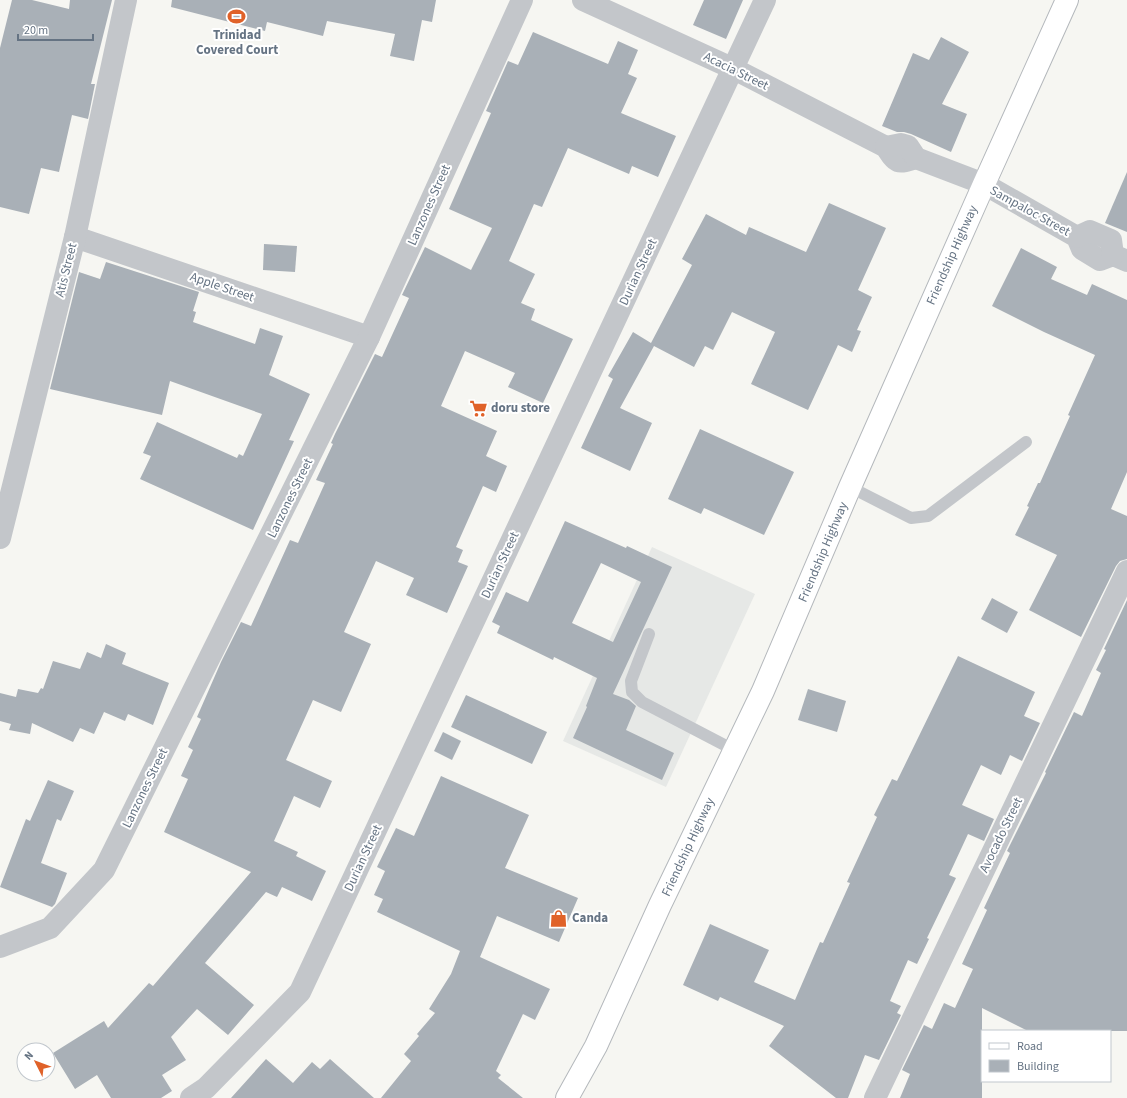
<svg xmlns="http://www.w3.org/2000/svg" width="1127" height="1098" font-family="'Source Sans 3',sans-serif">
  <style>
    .built { fill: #e6e8e6 }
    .building { fill: #a9b0b7; fill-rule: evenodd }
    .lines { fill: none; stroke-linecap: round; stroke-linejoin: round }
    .primary-casing { stroke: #b4b8bc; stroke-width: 24 }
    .service { stroke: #c3c6ca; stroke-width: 12 }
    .minor { stroke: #c3c6ca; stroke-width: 22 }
    .primary { stroke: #fff; stroke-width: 22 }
    .labels { text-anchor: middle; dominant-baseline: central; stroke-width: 4; stroke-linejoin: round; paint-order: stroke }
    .poi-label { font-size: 13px; font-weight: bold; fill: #657383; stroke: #fff; text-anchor: start }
    .street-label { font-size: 13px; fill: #657383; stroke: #fff }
  </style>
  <rect width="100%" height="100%" fill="#f6f6f2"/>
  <path class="built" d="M652 547 755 594 666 787 563 741Z"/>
  <g class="building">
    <path d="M12 0H32L69 9 70 0H112L91 84H95L88 119 72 115 59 172 41 168 29 214 0 207V48Z"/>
    <path d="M172 0H436L432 22 422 20 414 61 390 56 395 34 327 21 323 36 267 22 265 31 171 7Z"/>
    <path d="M704 0H743L726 39 693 25Z"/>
    <path d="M533 32 608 64 618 41 638 50 628 74 637 78 621 113 676 136 658 177 632 166 629 174 568 148 542 207 534 204 509 261 535 274 521 303 535 309 531 320 573 339 543 403 508 387 515 373 465 351 441 406 497 431 486 456 507 466 496 492 483 486 456 547 463 550 458 562 468 566 447 613 406 595 414 578 376 561 344 632 371 644 341 712 313 700 286 760 332 781 320 808 294 796 274 841 298 852 296 856 326 871 312 901 282 887 277 897 266 892 205 963 254 1005 228 1035 197 1009 171 1037 186 1060 162 1075 172 1091 161 1098H111L97 1075 75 1089 53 1053 104 1021 108 1028 149 983 153 986 251 872 164 832 188 779 181 776 193 750 188 747 201 719 197 717 221 662 241 622 251 626 290 540 298 543 325 483 316 480 333 444 331 443 335 434 375 354 382 357 409 298 402 295 425 247 471 270 492 228 449 209 491 113 486 111 508 61 518 65Z"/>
    <path d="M941 37 969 52 942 104 967 114 951 152 911 134 904 132H897L882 126 913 53 929 60Z"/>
    <path d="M1127 172V232L1105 223Z"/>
    <path d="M829 203 886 228 858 290 872 297 857 330 861 331 852 352 838 345 808 410 751 384 775 332 732 312 713 350 705 346 694 367 654 346 620 408 652 423 630 471 581 448 613 379 608 376 633 332 651 343 692 265 682 259 706 214 746 235 749 227 806 252Z"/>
    <path d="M264 244 297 246 295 272 263 270Z"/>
    <path d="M1021 248 1057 267 1051 279 1087 295 1092 284 1127 300V472L1111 509 1127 516V559L1120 561 1116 566 1081 637 1029 610 1057 555 1015 535 1029 507 1027 506 1038 483H1040L1070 416 1068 415 1095 355 1044 332 992 306Z"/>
    <path d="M106 262 199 292 193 311 196 312 193 322 255 344 260 328 283 336 269 375 310 394 289 440 294 441 253 530 140 479 151 456 143 453 157 422 237 458 239 454 243 456 262 414 170 381 162 415 50 389 79 272 100 279Z"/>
    <path d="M700 429 794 472 764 535 704 508 701 514 668 499Z"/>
    <path d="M565 521 626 548 627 546 672 567 613 694 629 700 636 706 626 730 674 753 662 780 573 738 587 707 586 706 597 678 554 657 553 660 497 633 500 626 492 622 506 592 528 602ZM601 563 641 582 613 642 572 623Z"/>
    <path d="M992 598 1018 612 1007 633 981 619Z"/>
    <path d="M1127 600V1031H1028L982 1008V1098H900L910 1074 902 1070 924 1025 932 1029 944 1003 955 1008 973 969 962 964 987 910 984 908 1010 853 1007 851 1046 773 1045 772 1074 712 1082 716 1101 673 1096 670 1106 650 1104 649Z"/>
    <path d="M106 644 126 653 122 664 169 683 153 725 128 714 125 721 104 712 94 734 80 728 73 742 32 723 30 734 9 730 11 724 0 721V693L16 697 18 689 38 693 41 688 43 689 53 661 80 669 87 652 101 658Z"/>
    <path d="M958 656 1035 692 1024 716 1040 723 1022 761 1010 755 1001 775 981 765 962 805 994 819 984 841 968 834 949 875 956 878 927 938 929 939 917 964 908 960 890 1001 901 1006 897 1013 901 1015 879 1060 865 1055 848 1098H836L769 1046 784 1026 720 997 718 1001 683 985 710 924 769 950 754 982 795 1000 820 942 823 943 850 883 847 882 877 817 874 815 892 779 897 781Z"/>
    <path d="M808 689 846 701 837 732 798 720Z"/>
    <path d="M466 695 547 732 532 764 451 727Z"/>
    <path d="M443 732 461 741 452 760 434 751Z"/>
    <path d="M441 776 529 815 505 868 578 898 559 942 497 916 480 957 550 989 535 1020 523 1014 496 1071 501 1075 498 1078 523 1098H381L411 1061 404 1054 419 1036 417 1034 435 1013 429 1009 451 974 460 951 377 912 383 899 374 895 385 871 377 867 396 828 414 836Z"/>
    <path d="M48 780 74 791 61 821 57 819 41 863 67 873 55 904 52 907 0 887 26 819 30 821Z"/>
    <path d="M266 1059 293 1083 312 1062 320 1069 330 1059 374 1098H231Z"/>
  </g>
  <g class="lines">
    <defs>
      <path id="primary" d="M567 1098 596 1046 660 905 763 691 850 487 984 184 1067 0"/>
    </defs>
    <use href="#primary" class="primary-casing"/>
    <g class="service">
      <path d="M850 487 911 518 928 516 1026 442"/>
      <path d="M649 634 631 681 632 692 642 702 734 750"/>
    </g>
    <g class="minor">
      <path d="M583 0 734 69 886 147C897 164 897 164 916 158"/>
      <path d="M886 147 901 144 908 146 916 158 984 184 1077 237 1082 249 1100 260 1113 255 1127 261"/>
      <path d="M75 237 369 337"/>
      <path d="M1077 237 1090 231 1111 240 1113 255"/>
      <path d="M0 538 75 237 126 0"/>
      <path d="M0 947 50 928 104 870 369 337 522 0"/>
      <path d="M191 1098 206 1088 300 992 765 0"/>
      <path d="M875 1098 1127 571"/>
    </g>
    <use href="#primary" class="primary"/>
  </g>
  <defs>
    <symbol id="stadium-bare" viewBox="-9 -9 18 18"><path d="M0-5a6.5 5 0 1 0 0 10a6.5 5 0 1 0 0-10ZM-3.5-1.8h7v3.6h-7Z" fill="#e06229" stroke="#fff" stroke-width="2.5" paint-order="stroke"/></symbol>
    <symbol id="supermarket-bare" viewBox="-9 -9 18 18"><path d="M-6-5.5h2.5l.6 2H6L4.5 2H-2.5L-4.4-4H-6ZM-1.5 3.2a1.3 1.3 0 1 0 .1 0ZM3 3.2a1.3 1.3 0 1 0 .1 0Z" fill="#e06229" stroke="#fff" stroke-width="2.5" paint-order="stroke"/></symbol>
    <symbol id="shop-bare" viewBox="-9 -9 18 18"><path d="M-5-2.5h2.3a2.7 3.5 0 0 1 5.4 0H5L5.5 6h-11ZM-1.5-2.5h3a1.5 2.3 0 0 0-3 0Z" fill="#e06229" stroke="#fff" stroke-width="2.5" paint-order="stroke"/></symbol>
  </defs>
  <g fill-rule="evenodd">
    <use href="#stadium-bare" x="224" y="4" width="25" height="25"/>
    <use href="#supermarket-bare" x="466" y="396" width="25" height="25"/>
    <use href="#shop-bare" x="546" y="906" width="25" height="25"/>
  </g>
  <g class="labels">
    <g class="poi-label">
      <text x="237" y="35" text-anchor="middle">Trinidad<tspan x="237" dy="15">Covered Court</tspan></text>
      <text x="491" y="408">doru store</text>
      <text x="572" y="918">Canda</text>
    </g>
    <g class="street-label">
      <text transform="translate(736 71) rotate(26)">Acacia Street</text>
      <text transform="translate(429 205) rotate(-66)">Lanzones Street</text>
      <text transform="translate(1030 211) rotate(29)">Sampaloc Street</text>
      <text transform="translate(952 255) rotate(-66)">Friendship Highway</text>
      <text transform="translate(66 270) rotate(-76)">Atis Street</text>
      <text transform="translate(638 272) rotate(-65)">Durian Street</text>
      <text transform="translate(222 287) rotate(19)">Apple Street</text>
      <text transform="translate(290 498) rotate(-64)">Lanzones Street</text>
      <text transform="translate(823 552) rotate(-67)">Friendship Highway</text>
      <text transform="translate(500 565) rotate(-65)">Durian Street</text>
      <text transform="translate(145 788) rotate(-64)">Lanzones Street</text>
      <text transform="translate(1001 835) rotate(-64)">Avocado Street</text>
      <text transform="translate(688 847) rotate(-65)">Friendship Highway</text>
      <text transform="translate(363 858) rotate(-65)">Durian Street</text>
    </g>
  </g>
  <rect x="981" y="1030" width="130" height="52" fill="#ffffff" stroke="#c1c7cd"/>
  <rect x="989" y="1043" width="20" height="6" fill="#ffffff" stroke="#c1c7cd"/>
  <text x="1017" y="1050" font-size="12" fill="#657383">Road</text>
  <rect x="989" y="1060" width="20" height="12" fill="#a9b0b7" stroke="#c1c7cd"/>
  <text x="1017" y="1070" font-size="12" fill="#657383">Building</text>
  <g transform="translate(36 1062) rotate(312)"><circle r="19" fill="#ffffff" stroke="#c1c7cd"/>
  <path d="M0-3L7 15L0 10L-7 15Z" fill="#e06229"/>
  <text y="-6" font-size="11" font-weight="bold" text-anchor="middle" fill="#657383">N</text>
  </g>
  <path d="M18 34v6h75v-6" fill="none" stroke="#657383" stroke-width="2"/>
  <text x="24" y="34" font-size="12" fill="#657383" stroke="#ffffff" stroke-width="3" paint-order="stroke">20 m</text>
</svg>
